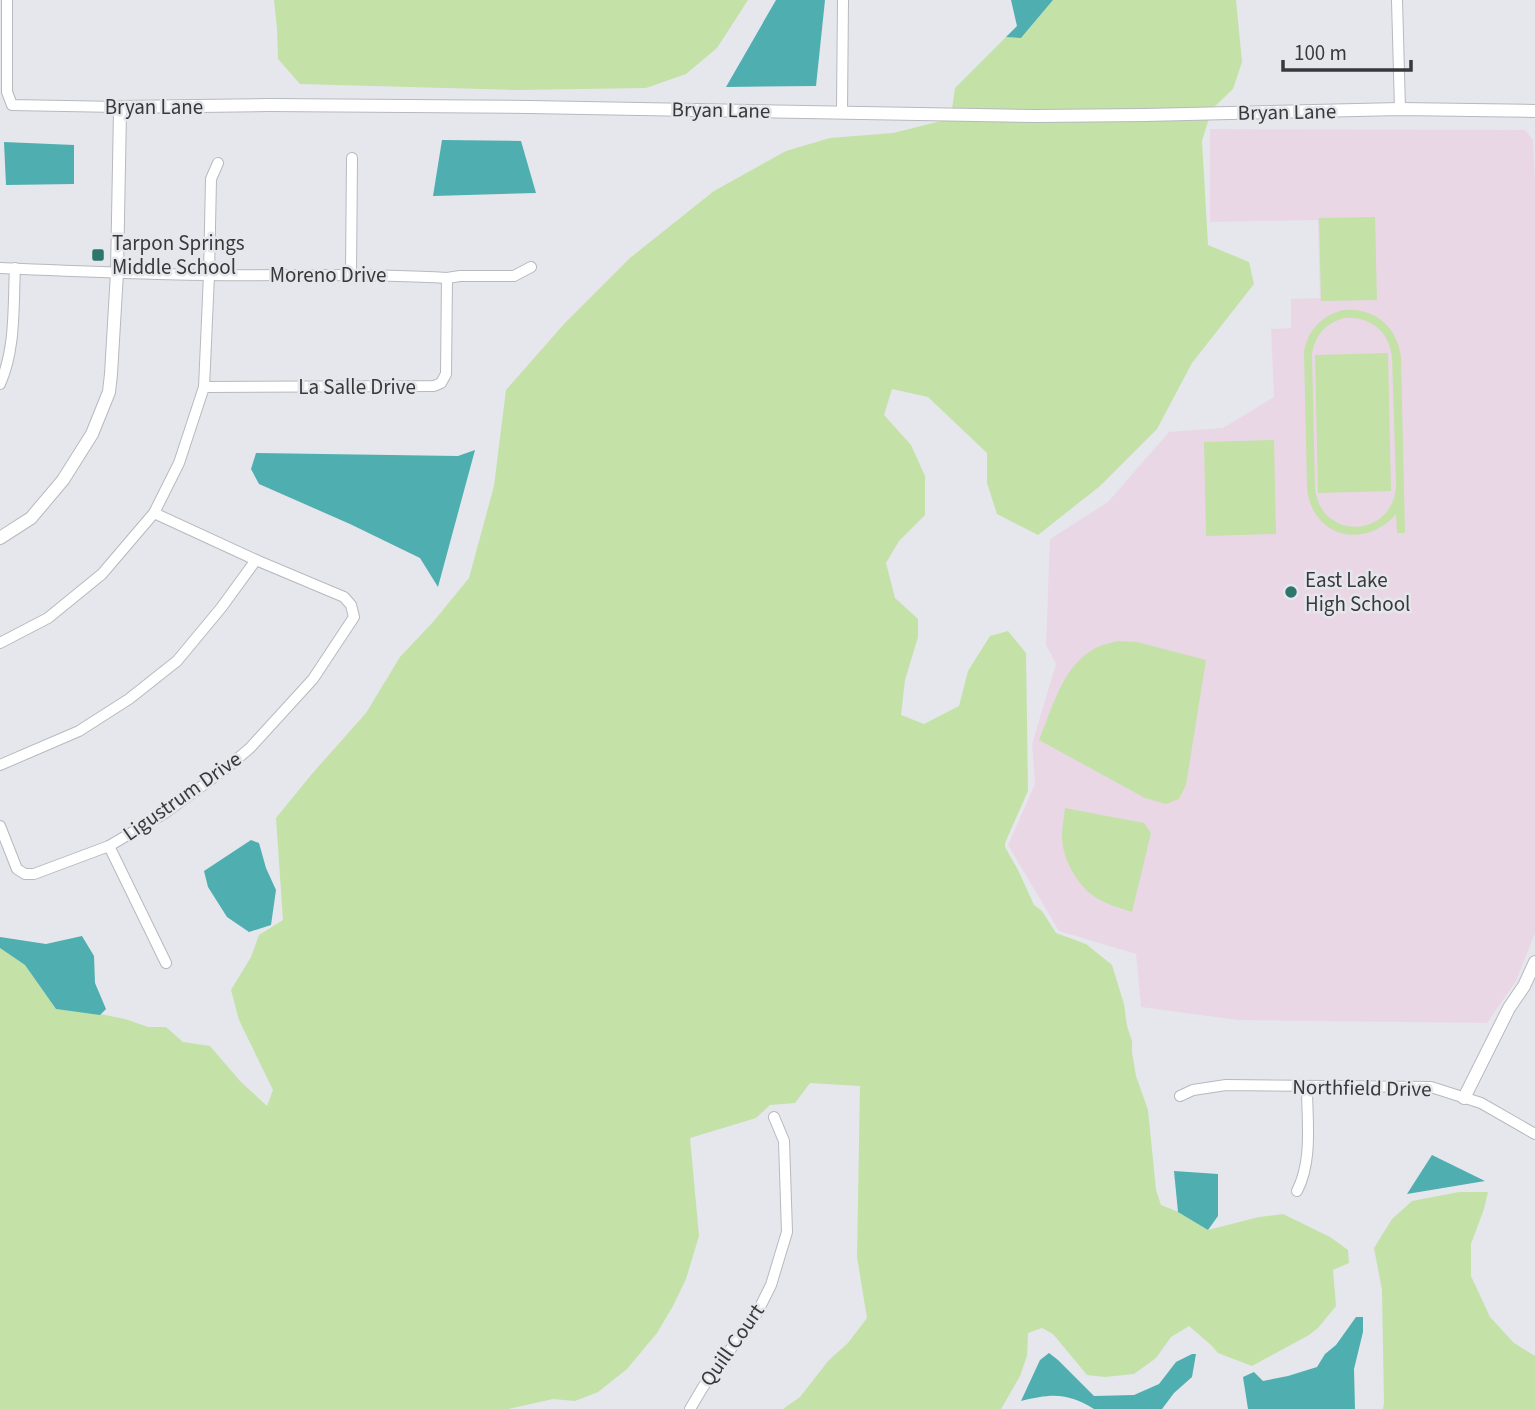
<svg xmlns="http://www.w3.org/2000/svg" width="1535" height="1409" font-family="'Source Sans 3',sans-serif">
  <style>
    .education { fill: #ead7e6 }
    .green { fill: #c4e1a8; fill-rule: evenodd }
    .water { fill: #4faeaf }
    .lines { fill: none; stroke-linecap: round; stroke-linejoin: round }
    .minor-casing { stroke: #b6b9be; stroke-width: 12 }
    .tertiary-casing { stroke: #b6b9be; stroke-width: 14 }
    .minor { stroke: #fff; stroke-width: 10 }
    .tertiary { stroke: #fff; stroke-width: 12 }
    .poi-dot { fill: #2e756b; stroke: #e5e7ec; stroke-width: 2.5 }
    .labels { text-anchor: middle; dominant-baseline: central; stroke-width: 5; stroke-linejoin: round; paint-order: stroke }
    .street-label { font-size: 21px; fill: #38393b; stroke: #e5e7ec }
    .poi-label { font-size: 21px; fill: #38393b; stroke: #e5e7ec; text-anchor: start }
  </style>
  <rect width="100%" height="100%" fill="#e5e7ec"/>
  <path class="education" d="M1210 129 1525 130 1533 140 1535 180V933L1516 981 1487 1023 1238 1020 1141 1007 1136 954 1059 931 1008 845 1035 784 1032 744 1056 664 1046 645 1050 539 1108 502 1169 432 1223 428 1274 397 1271 329 1291 328V299L1320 298 1318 220 1210 222Z"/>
  <g class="green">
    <path d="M274 0H748L717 48 686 74 646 88 516 90 300 84 278 59 277 28Z"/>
    <path d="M1053 0H1236L1242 62 1233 89 1213 108 1036 111 952 109 955 88 1006 37 1021 38Z"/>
    <path d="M1209 118 1202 141 1208 245 1249 262 1254 284 1192 363 1157 429 1100 486 1038 535 997 514 987 483V453L928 397 892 389 884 415 911 445 925 476V515L899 541 886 563 895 598 918 619V637L905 680 901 715 924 724 959 706 968 671 990 636 1008 631 1026 653 1028 791 1005 843V847L1018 870 1034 905 1042 911 1056 933 1086 944 1112 965 1124 1004 1127 1026 1132 1041V1052L1136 1076 1148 1110 1156 1190 1161 1205 1181 1213 1208 1230 1259 1217 1283 1214 1330 1237 1348 1250 1349 1263 1333 1270 1336 1306 1318 1328 1309 1335 1252 1366 1218 1353 1211 1345 1189 1326 1171 1337 1156 1358 1134 1374 1105 1377 1087 1375 1053 1334 1042 1328 1028 1333 1027 1356 1020 1376 1001 1409H783L800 1397 829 1360 848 1343 867 1318 857 1257 860 1086 810 1083 795 1103 770 1105 756 1118 690 1138 699 1236 686 1279 673 1306 657 1333 627 1369 598 1392 575 1401 553 1399 508 1409H0V948L25 965 56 1009 100 1014 125 1019 148 1027H166L183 1042 210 1046 240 1081 267 1106 273 1090 239 1020 231 990 251 957 259 935 283 920 276 818 311 775 366 713 400 657 433 622 469 578 494 486 506 390 564 324 630 258 714 191 786 151 830 138 893 133 949 119Z"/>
    <path d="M1375 217 1377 300 1321 301 1319 218Z"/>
    <path d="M1343 310C1374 307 1397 326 1401 357L1405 533H1397L1396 514C1365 550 1312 538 1307 488L1304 352C1308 330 1321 316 1343 310ZM1344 318C1370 316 1389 331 1392 357L1396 486C1393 539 1320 541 1315 488L1312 353C1316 334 1326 323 1344 318Z"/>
    <path d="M1388 353 1391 491 1318 493 1315 355Z"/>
    <path d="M1274 440 1276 534 1206 536 1204 442Z"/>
    <path d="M1118 641 1137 642 1206 660 1186 785 1179 799 1166 804 1145 798 1039 740C1053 707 1061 670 1092 650 1100 645 1110 643 1118 641Z"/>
    <path d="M1065 808 1144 823 1151 833 1132 912C1118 907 1103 904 1091 894 1075 881 1062 857 1062 836 1062 827 1064 817 1065 808Z"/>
    <path d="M1459 1192H1488L1484 1209 1471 1244V1276L1490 1317 1514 1343 1535 1356V1409H1383L1384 1403 1382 1290 1374 1248 1392 1219 1412 1201Z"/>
  </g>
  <g class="water">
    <path d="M776 0H825L816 86 726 87Z"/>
    <path d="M1011 0H1053L1021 38 1006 37 1017 26Z"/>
    <path d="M442 140 521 141 536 193 433 196Z"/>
    <path d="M4 142 74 145V184L6 185Z"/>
    <path d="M475 450 438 587 420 558 350 524 259 484 251 469 256 453 458 456Z"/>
    <path d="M251 840 259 843 266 868 276 890 271 925 249 932 227 917 208 887 204 871Z"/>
    <path d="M82 936 94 956 95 983 106 1009 100 1015 56 1009 25 965 0 948V937L46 944Z"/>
    <path d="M1432 1155 1485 1181 1407 1194Z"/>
    <path d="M1174 1171 1218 1174V1216L1208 1230 1178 1212Z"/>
    <path d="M1356 1317H1363V1332L1354 1369 1355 1409H1248L1243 1377 1254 1372 1263 1381 1288 1376 1317 1367 1325 1354 1336 1345Z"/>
    <path d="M1049 1353 1058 1360 1094 1396 1134 1395 1159 1384 1176 1362 1192 1354H1196L1192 1377 1174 1393 1162 1409H1094C1066 1392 1051 1394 1021 1401L1040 1360Z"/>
  </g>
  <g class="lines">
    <defs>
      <g id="minor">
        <path d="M7 0V92L12 105 118 107"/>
        <path d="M1397 0 1400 109"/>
        <path d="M842 111 843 0"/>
        <path d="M0 268C69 271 138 274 207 275 287 276 367 273 447 278L460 276H514L531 267"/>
        <path d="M351 274 352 158"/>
        <path d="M0 384C16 348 13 306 15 268"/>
        <path d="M204 387 434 386 441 383 446 374 447 278"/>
        <path d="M0 643 48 618 102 574 154 513 179 463 204 387 209 275 211 179 218 163"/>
        <path d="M0 765 79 731 129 699 177 661 221 608 256 560"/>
        <path d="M0 826 17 869 25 874H34L109 846 165 813 224 770 250 748 313 679 354 617 351 605 344 597 256 560 154 513"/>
        <path d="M109 846 166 963"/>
        <path d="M1180 1096 1193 1090 1226 1085 1431 1087 1481 1103 1535 1134"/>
        <path d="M1297 1191C1313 1160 1307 1121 1307 1087"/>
        <path d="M690 1409 703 1387 757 1313 771 1285 787 1232 784 1141 774 1117"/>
      </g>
      <g id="tertiary">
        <path d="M0 538 31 518 63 480 92 434 109 392 111 374 117 273 120 111 118 107 269 105 529 107 1036 116 1145 115 1400 109 1535 111"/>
        <path d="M1464 1098 1509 1008 1524 986 1535 962"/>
      </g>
    </defs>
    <use href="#minor" class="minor-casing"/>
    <use href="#tertiary" class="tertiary-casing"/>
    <use href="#minor" class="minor"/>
    <use href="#tertiary" class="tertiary"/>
  </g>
  <g class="poi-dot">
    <rect x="91" y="248" width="14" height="14" rx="3.5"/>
    <circle cx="1291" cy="592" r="7"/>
  </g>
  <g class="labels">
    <g class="street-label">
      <text x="154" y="107">Bryan Lane</text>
      <text transform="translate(721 110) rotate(1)">Bryan Lane</text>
      <text transform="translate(1287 112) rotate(-1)">Bryan Lane</text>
      <text x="328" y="275">Moreno Drive</text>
      <text x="357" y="387">La Salle Drive</text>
      <text transform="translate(182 796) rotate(-35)">Ligustrum Drive</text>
      <text transform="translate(1362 1088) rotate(1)">Northfield Drive</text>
      <text transform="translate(732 1345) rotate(-55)">Quill Court</text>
    </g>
    <g class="poi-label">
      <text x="112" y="243">Tarpon Springs<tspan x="112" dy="24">Middle School</tspan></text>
      <text x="1305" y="580">East Lake<tspan x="1305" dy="24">High School</tspan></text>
    </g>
  </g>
  <path d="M1283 60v10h128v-10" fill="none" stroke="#38393b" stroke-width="3.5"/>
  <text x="1294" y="60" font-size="21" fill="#38393b" stroke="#e5e7ec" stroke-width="5" paint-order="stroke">100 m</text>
</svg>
